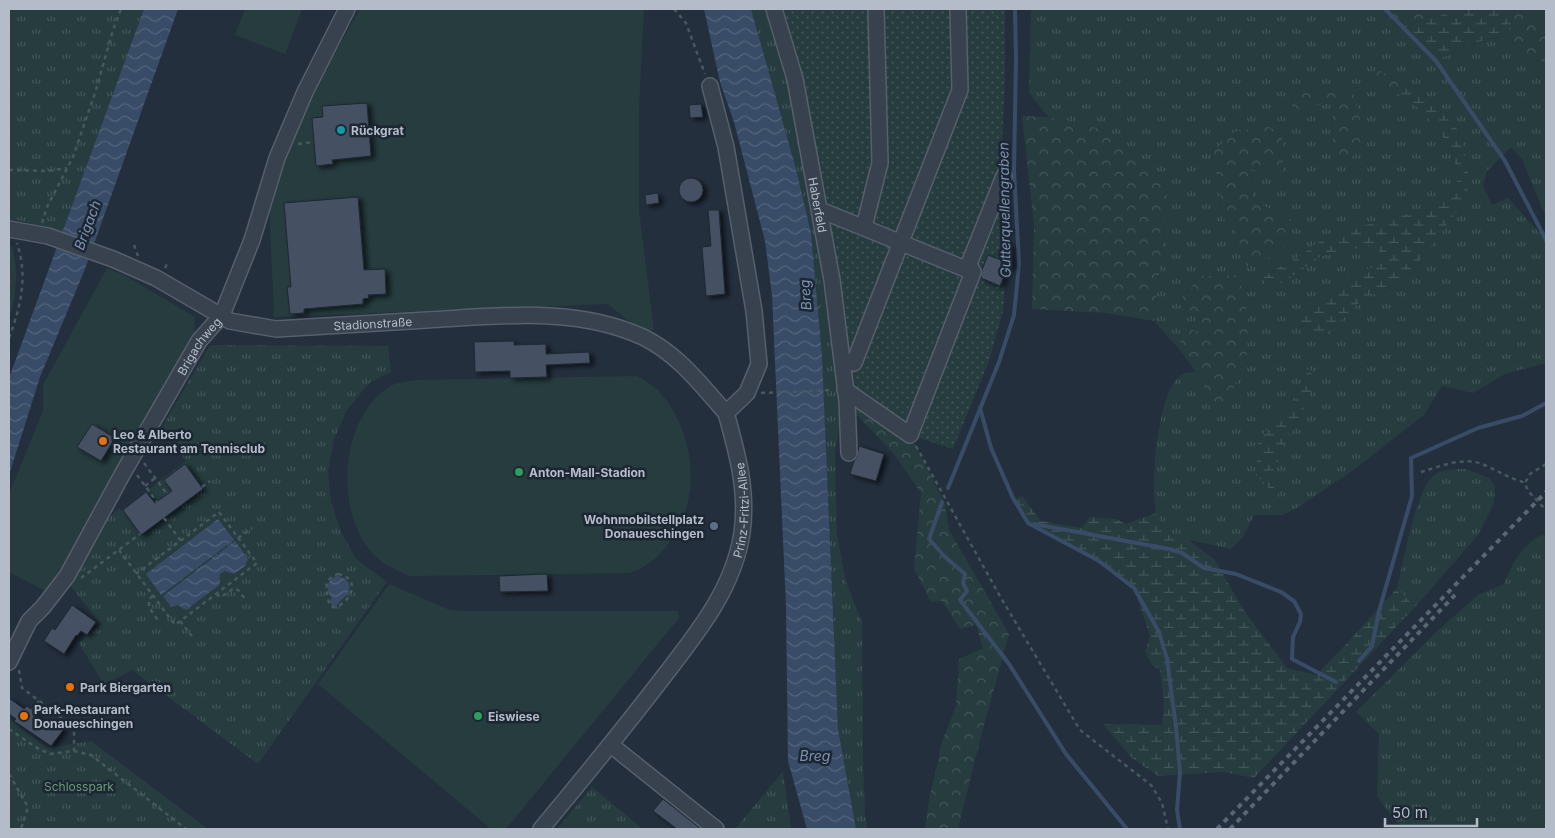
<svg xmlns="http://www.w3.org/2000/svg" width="1555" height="838" font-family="Inter,sans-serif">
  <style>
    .grass { fill: url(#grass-tufts); fill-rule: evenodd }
    .forest { fill: url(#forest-crowns) }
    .wetland { fill: url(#wetland-marsh) }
    .garden { fill: url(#garden-dots) }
    .pitch { fill: #263c3f }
    .water { fill: url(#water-waves) }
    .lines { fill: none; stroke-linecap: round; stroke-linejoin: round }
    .stream { stroke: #394c67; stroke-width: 4 }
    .building { fill: #455162; stroke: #1f2835; filter: url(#shadow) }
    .minor-casing { stroke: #565f6c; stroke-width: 18 }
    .path { stroke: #44595c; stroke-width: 2.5; stroke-dasharray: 4 4; stroke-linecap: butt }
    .minor { stroke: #38414e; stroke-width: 15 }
    .rail { stroke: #5a6575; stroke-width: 4; stroke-dasharray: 5 5; stroke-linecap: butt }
    .culture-dot { fill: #0f9aa8; stroke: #1d2633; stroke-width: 2 }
    .food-dot { fill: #e8710a; stroke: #1d2633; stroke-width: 2 }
    .leisure-dot { fill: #2e9e5b; stroke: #1d2633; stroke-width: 2 }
    .service-dot { fill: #5c6f8a; stroke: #1d2633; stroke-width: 2 }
    .labels { text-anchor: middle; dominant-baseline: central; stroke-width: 5; stroke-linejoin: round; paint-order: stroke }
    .poi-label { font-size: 12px; font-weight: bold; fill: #b4bcc9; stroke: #1d2633; text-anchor: start }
    .street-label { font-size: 12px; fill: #b4bcc9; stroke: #1d2633 }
    .park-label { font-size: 12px; fill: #6b9a76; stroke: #1d2633 }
    .water-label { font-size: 14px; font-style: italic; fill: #7c92b1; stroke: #1d2633 }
  </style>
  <defs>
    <pattern id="grass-tufts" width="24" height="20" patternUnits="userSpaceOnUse" patternTransform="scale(1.25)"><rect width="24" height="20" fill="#263c3f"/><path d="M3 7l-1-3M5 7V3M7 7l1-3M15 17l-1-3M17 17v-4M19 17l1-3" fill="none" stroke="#435659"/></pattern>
    <pattern id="forest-crowns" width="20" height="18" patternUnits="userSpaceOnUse" patternTransform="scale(1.25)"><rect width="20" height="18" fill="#263c3f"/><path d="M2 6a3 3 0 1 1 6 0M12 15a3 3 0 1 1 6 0" fill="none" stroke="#435659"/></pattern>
    <pattern id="wetland-marsh" width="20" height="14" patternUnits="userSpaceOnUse" patternTransform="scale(1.25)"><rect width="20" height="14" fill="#263c3f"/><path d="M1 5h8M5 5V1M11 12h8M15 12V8" fill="none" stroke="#435659"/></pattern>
    <pattern id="garden-dots" width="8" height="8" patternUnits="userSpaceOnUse" patternTransform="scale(1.25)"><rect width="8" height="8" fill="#263c3f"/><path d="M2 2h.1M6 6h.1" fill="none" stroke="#435659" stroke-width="1.8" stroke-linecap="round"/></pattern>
    <pattern id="water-waves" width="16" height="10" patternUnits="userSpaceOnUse" patternTransform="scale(1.25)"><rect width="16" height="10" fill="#394c67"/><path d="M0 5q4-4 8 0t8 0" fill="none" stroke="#53647b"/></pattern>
    <filter id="shadow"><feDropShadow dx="4" dy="2.5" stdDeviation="2.5" flood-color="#0009"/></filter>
  </defs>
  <rect width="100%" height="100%" fill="#242f3e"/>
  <g class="grass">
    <path d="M9 9H144L63 231 17 220H9Z"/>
    <path d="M751 9H774L795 79 845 390 835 452 837 535 846 582 862 622 863 760 865 815 868 829H856L838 729 822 356 811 233 796 169Z"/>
    <path d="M1031 9H1377L1388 19 1404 28 1436 61C1459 49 1481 39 1507 36L1532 62 1546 61V216L1542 208 1522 159 1511 147 1487 171 1483 186 1492 205 1508 198 1546 240V363L1505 374 1473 393 1442 386 1424 415 1352 471 1297 508 1282 515H1254L1243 537 1231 549 1170 536C1165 529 1158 522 1156 513 1150 485 1157 392 1181 375 1186 372 1191 372 1196 372L1207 392 1212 414 1241 284 1238 275 1200 276 1188 289 1179 301 1202 320V333L1181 326 1180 350 1154 321 1168 188 1109 131 1048 117 1029 93ZM1377 70 1409 84 1432 101 1457 129 1465 150 1468 172V192L1464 202 1446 226 1405 280 1384 292 1366 296 1324 336 1299 326 1334 288 1357 271 1373 268 1379 261 1380 246 1366 245 1353 250 1336 252 1322 256 1287 280 1263 277 1300 256 1323 239 1391 217 1416 212 1447 194 1457 182 1456 167 1451 147 1427 117 1411 101 1374 81ZM1352 88 1333 156 1332 103 1292 109 1291 91ZM1284 150 1282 171 1251 169 1253 201 1292 220 1235 230 1220 215 1221 190 1217 182ZM1309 369 1304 408 1292 431 1281 449 1276 472 1278 496 1256 475 1258 441 1275 419 1285 415Z"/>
    <path d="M1519 9H1546V29L1543 27Z"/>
    <path d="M9 246H12C18 270 17 295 9 318Z"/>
    <path d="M210 345 388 346 391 372 369 383 347 410 334 439 328 472 331 502 341 532 356 559 387 582 258 764 132 670 104 685 79 643 101 624 69 584 103 524 119 508 121 511 186 461 162 427Z"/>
    <path d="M1466 469 1489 478 1495 486 1494 503 1478 535 1415 607 1397 588C1403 565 1416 485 1436 474 1445 469 1456 469 1466 469Z"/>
    <path d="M1542 535 1546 536V829H1401L1377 796 1379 734 1356 712 1434 634 1478 595 1504 584C1511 565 1524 542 1542 535Z"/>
    <path d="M9 719 47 748 91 741 208 829H9Z"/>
    <path d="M783 771 791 829H735Z"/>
    <path d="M592 787 643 829H557Z"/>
  </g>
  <g class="forest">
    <path d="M1377 9H1459L1455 17 1433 15 1404 28 1388 19Z"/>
    <path d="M1515 9H1519L1546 29V61L1532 62 1507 36Z"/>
    <path d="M1377 70 1409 84 1396 93 1374 81Z"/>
    <path d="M1352 88 1364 134 1353 156H1333L1332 103 1292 109 1291 90Z"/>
    <path d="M1022 116 1048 117 1109 131 1168 188 1154 321 1106 313 1032 309 1034 225Z"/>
    <path d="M1267 126 1281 134 1284 150 1282 171 1251 170 1253 201 1292 220 1287 243 1271 257 1247 267 1235 230 1220 215 1221 190 1217 182 1213 152 1234 132Z"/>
    <path d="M1239 275 1248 316 1247 358 1225 408 1212 414 1207 392 1196 372 1180 350 1181 326 1202 333V320L1179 301 1200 276Z"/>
    <path d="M857 399 910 435 945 504 949 530 1009 634 981 736 958 829H925L929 800 942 742 956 706 959 659 983 648 976 625 960 629 942 601 931 602 914 569 921 493 894 454 854 412Z"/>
  </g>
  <g class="wetland">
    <path d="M1459 9H1515L1507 36C1480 39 1460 48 1436 61L1404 28 1433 15 1455 17Z"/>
    <path d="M1409 84 1432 101 1457 129 1465 150 1468 172V192L1464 202 1446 226 1405 280 1383 292 1366 296 1324 336C1314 335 1301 329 1295 320L1306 307 1334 288 1357 271 1373 268 1379 261V246L1366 245 1353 250 1336 252 1322 256 1287 280 1268 289 1263 277 1300 256 1323 239 1391 217 1416 212 1447 194 1457 182 1456 167 1451 147 1427 117 1411 101 1396 93Z"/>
    <path d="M1309 369 1313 371V386L1304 408 1292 431 1281 449 1276 472 1278 497 1256 475 1258 441 1275 419 1285 415Z"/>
    <path d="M1022 496 1041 521 1082 528 1090 517 1116 519 1126 524 1156 513 1159 521 1170 536 1187 539 1215 560 1243 609 1287 668 1316 675 1348 642 1397 588 1415 607 1254 778 1223 772 1158 776 1132 758 1103 724 1162 725 1164 702 1160 670 1152 665 1145 652 1150 636 1134 589 1099 562 1028 524 1013 499Z"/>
  </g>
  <path class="garden" d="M774 9H1005V82L1001 161 1007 258 1003 311 989 361 953 449 910 435 845 390 832 280Z"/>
  <g class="pitch">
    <path d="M245 9H302L285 54 235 35Z"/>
    <path d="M360 9H644L639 109V210L654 330H639L608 304 274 317 269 200 286 149 314 89Z"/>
    <path d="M107 268 124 275 195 317 194 337 114 474 51 594 9 572V494L43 411V385Z"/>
    <path d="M637 376C644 380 651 384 657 389 694 428 703 494 672 539 665 548 658 558 648 564 643 568 636 570 630 573L409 576C397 570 382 564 373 554 334 511 339 419 390 386 397 382 408 382 416 380Z"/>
    <path d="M389 584 450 610 463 611H678L679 618 506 829H491L318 684Z"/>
  </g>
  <g class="water">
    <path d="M144 9H178L85 269 40 377 9 475V378Z"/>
    <path d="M704 9H751L796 169 811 233 822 356 838 729 856 829H807L788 761 786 606 772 295 765 241 734 122 720 82Z"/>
    <path d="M218 519 234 540 161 595 146 574Z"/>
    <path d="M235 541 248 559 245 566 234 574 225 571 220 574 219 585 186 610 178 605 171 607 163 596Z"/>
    <path d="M336 576C345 577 353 583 348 593 345 598 340 600 337 605L333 606 330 602 332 597C324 589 327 581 336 576Z"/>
  </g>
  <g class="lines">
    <g class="stream">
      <path d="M1385 9 1436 61 1505 161 1546 240"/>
      <path d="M980 408 991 448 1013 498 1028 523 1099 561 1134 588 1159 632 1167 659 1176 727 1180 772 1177 810 1180 829"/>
      <path d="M948 488 999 362 1014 315 1019 264 1014 170 1016 59 1015 9"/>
      <path d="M942 502 929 539 945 557 965 574 963 583 967 591 960 600 1009 664 1066 754 1127 829"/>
      <path d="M1034 524 1169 549 1182 553 1204 568 1236 574 1281 592 1294 601 1301 614 1300 622 1293 637 1292 659 1336 682"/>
      <path d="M1359 661 1372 646 1379 611 1412 496 1411 458 1478 428 1522 416 1546 403"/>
    </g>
  </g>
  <g class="building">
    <path d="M367 103 371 156 332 160 333 164 316 166 312 118 323 117 322 106Z"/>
    <path d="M701 104 703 117 690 118 689 105Z"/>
    <circle cx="691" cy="190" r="12"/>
    <path d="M658 193 659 203 646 205 645 195Z"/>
    <path d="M358 197 364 270 385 269 386 294 368 295 369 298 363 299V304L304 309V313L290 314 287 287H291L284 203Z"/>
    <path d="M708 210H719L725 294 706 296 702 247 711 246Z"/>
    <path d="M1010 244 1012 268 1008 267 1000 286 981 278 982 270 988 255 1001 260 1000 245Z"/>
    <path d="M514 341V345L546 344V354L589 352 590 363 546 365 547 377 510 378V371L475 372 474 342Z"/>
    <path d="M92 424 115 438 101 461 77 447Z"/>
    <path d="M859 446 884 454 876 481 850 474 854 461 857 457Z"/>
    <path d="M185 464 203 489 141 535 123 510 146 492 155 503 172 491 164 480Z"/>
    <path d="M547 574 548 591 500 592 499 576Z"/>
    <path d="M72 605 96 622 87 635 81 631 77 636 76 635 64 654 44 641 52 628 55 630Z"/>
    <path d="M9 698 24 709 27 706 37 714 35 717 50 729 55 722 64 729 51 746 14 721 16 719 9 714Z"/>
    <path d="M663 799 701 829H677L653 811Z"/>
  </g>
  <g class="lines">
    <defs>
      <g id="minor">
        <path id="s1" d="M774 9 795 79 832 280 847 401 849 453"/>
        <path d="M820 210 973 272"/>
        <path d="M864 227 880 163 876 9"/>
        <path id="s2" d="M9 229 48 236 113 259 156 278 230 321 276 329C326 326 376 323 427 320 498 316 576 306 643 337 678 354 701 385 726 413"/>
        <path d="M854 363 960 90 958 9"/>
        <path d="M845 390 910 435 973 272 969 264 1004 176"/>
        <path id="s3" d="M9 662 29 621 43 607 67 576 123 473 199 341 222 315 252 240 277 158 305 92 347 9"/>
        <path d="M611 745 716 829"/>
        <path id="s4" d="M541 829C581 781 620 733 658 684 693 638 733 592 742 533 748 491 737 452 726 413L747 393 759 364 754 311 726 147 710 86"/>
      </g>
    </defs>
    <use href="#minor" class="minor-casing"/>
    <g class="path">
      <path d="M674 9 686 23 705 74"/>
      <path d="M298 144 314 142"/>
      <path d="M9 170 48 171 67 168"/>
      <path d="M42 223 47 207 73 157 95 93 113 30 121 9"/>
      <path d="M134 245 138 256"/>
      <path d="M165 268 168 262"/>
      <path d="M9 338C21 306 28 276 17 243"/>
      <path d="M761 393 833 390"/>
      <path d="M916 446 1001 598 1080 730 1151 785 1162 803 1168 829"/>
      <path d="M144 463 167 494"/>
      <path d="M1546 464 1530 474 1525 483 1528 491 1546 510"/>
      <path d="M1421 472C1438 467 1457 459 1475 462 1485 464 1494 470 1503 474 1510 478 1518 480 1525 483"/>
      <path d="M137 475 157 502"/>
      <path d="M145 486 155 478"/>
      <path d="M202 487 210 481"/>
      <path d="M164 518 181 541"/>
      <path d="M238 538 252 528"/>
      <path d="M119 550 175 625 257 563 219 512 136 574"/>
      <path d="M338 574C365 579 347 607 333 607 328 604 329 602 328 597 325 586 325 579 338 574Z"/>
      <path d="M81 578 140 534"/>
      <path d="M216 594 221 597 234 588 238 590 246 600"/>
      <path d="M153 596 149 599V607L159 622"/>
      <path d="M180 621 192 636"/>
      <path d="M19 670 22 688 74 727V751"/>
      <path d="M32 710 39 701"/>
      <path d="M9 729 37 748 50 754 74 751 91 755 186 829"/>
      <path d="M9 774 28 807 21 829"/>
    </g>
    <use href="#minor" class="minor"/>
    <g class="rail">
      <path d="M1217 829 1546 492"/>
      <path d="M1230 829 1455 595"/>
    </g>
  </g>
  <circle class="culture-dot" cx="341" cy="130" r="5"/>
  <g class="food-dot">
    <circle cx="103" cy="441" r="5"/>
    <circle cx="70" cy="687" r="5"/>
    <circle cx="24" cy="716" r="5"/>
  </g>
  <g class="leisure-dot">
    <circle cx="519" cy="472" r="5"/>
    <circle cx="478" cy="716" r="5"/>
  </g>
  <circle class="service-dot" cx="714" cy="526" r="5"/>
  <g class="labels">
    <g class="poi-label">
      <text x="351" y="130">Rückgrat</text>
      <text x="113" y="434">Leo &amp; Alberto<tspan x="113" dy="14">Restaurant am Tennisclub</tspan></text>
      <text x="529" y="472">Anton-Mall-Stadion</text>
      <text x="704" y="519" text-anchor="end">Wohnmobilstellplatz<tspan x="704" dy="14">Donaueschingen</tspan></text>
      <text x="80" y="687">Park Biergarten</text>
      <text x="34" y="709">Park-Restaurant<tspan x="34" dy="14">Donaueschingen</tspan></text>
      <text x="488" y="716">Eiswiese</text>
    </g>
    <g class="street-label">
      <text stroke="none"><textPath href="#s1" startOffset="201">Haberfeld</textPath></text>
      <text stroke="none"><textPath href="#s2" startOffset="385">Stadionstraße</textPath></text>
      <text stroke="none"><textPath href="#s3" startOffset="370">Brigachweg</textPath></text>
      <text stroke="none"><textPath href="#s4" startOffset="384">Prinz-Fritzi-Allee</textPath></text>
    </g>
    <g class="park-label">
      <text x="79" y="786">Schlosspark</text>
    </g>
    <g class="water-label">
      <text transform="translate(1004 210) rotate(-91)">Gutterquellengraben</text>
      <text transform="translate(87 225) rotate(-70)">Brigach</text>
      <text transform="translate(805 295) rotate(-94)">Breg</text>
      <text x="815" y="755">Breg</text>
    </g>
  </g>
  <rect width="1555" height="838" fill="none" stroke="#b4bcc9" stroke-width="20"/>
  <path d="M1385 818v8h92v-8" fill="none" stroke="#b4bcc9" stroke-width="2.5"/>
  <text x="1392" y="818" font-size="15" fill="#b4bcc9" stroke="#1d2633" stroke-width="4" paint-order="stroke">50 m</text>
</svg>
